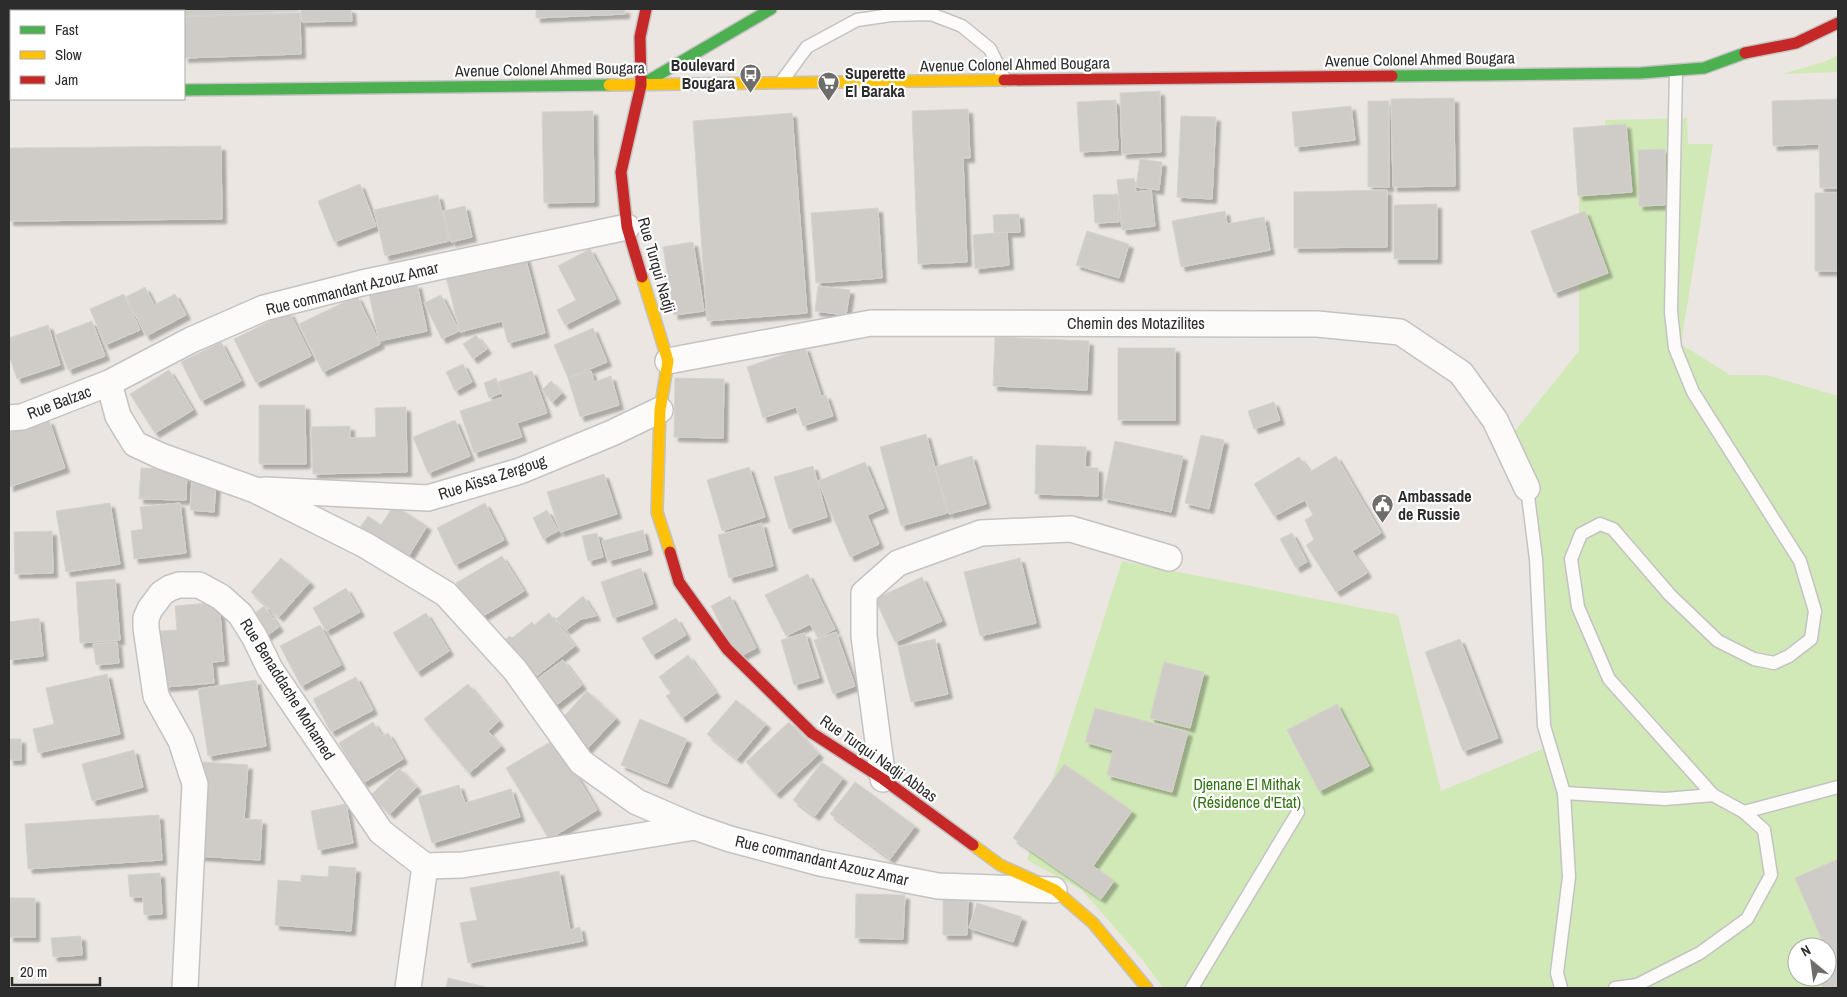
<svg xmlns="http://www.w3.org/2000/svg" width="1847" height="997" font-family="'Archivo Narrow',sans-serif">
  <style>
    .green { fill: #d1e9b7; fill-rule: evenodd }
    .building { fill: #cfccc8; stroke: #d6d2cd; filter: url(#shadow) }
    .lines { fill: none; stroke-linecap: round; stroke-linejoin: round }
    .lane-casing { stroke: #c4c3c3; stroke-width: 15 }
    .street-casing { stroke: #c4c3c3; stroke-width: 28 }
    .fast-casing { stroke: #c4c3c3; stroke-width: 14 }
    .slow-casing { stroke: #c4c3c3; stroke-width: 14 }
    .jam-casing { stroke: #c4c3c3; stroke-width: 14 }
    .lane { stroke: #fcfbfa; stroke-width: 12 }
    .street { stroke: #fcfbfa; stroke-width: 25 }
    .fast { stroke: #4caf50; stroke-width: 11 }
    .slow { stroke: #ffc107; stroke-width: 11 }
    .jam { stroke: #c62828; stroke-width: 11 }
    .labels { text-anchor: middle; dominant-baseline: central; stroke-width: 4.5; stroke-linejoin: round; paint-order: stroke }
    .street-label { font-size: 16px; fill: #2c2c2c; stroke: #fff }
    .poi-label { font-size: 16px; font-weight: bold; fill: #2c2c2c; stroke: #fff; text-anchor: start }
    .park-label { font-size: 16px; fill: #327313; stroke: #fff }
  </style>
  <defs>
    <filter id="shadow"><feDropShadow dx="4.5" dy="4.5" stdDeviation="1" flood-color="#0004"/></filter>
  </defs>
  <rect width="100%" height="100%" fill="#ebe6e1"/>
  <g class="green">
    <path d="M1838 55V72L1782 74 1824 62Z"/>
    <path d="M1687 118 1688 144H1713L1681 344 1730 375H1767L1838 396V988H1163L1141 958 1082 890 1027 860 1122 561 1398 615 1441 791 1555 744 1550 722 1536 492 1510 437 1579 351V192L1610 195 1605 120ZM1797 947H1827V977H1797Z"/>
  </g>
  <g class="building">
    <path d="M66 9H122L123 11H66Z"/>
    <path d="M176 9H298V11L184 16V11H176Z"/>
    <path d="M301 9H351L352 21 302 22Z"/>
    <path d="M536 9H625V14L536 18Z"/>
    <path d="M300 13 301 54 184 58V17Z"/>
    <path d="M1160 91 1161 152 1122 154 1120 93Z"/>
    <path d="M1454 98 1455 186 1393 187 1391 99Z"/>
    <path d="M1838 99V188H1820L1819 144 1773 146 1772 101Z"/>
    <path d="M1116 100 1118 150 1080 152 1077 102Z"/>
    <rect x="1368" y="101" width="21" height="86"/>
    <path d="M1351 106 1355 140 1295 147 1292 112Z"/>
    <path d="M968 109 970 158H963L967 262 918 264 912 111Z"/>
    <path d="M593 111 594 202 544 203 542 112Z"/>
    <path d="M792 113 807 313 707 321 693 121Z"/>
    <path d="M1181 116 1216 117 1212 199 1177 197Z"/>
    <path d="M1626 124 1632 192 1578 196 1573 128Z"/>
    <path d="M221 146 222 219 9 221V148Z"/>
    <path d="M1665 149V205L1639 206 1638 150Z"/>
    <path d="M1140 159 1162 162 1159 190 1136 187Z"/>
    <path d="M1134 178 1136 192 1151 190 1155 226 1122 230 1117 180Z"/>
    <path d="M360 184 376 226 334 242 318 201Z"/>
    <path d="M1387 190V247L1294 248V192Z"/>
    <rect x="1815" y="193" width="23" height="78"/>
    <path d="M1118 194 1119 222 1095 223 1093 195Z"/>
    <path d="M438 195 449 241 385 256 374 210Z"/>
    <path d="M1437 204V259H1394V205Z"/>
    <path d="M465 206 472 237 451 242 443 211Z"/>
    <path d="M878 208 882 278 816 283 811 213Z"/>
    <path d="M1225 211 1227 224 1264 217 1270 250 1181 267 1172 221Z"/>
    <path d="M1585 211 1608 273 1554 293 1531 231Z"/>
    <path d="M1019 214 1020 232 994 233 993 215Z"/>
    <path d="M1087 231 1129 244 1119 278 1076 265Z"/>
    <path d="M1007 232 1009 265 975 269 973 235Z"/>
    <path d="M693 242 704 311 674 315 663 247Z"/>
    <path d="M590 249 616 299 565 325 557 310 576 300 558 266Z"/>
    <path d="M524 252 545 333 508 343 502 321 460 332 445 273Z"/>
    <path d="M417 284 427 331 379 341 369 294Z"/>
    <path d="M818 286 850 290 846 315 815 311Z"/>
    <path d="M145 287 154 305 175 294 186 315 146 336 126 297Z"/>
    <path d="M124 294 140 330 105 345 90 309Z"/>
    <path d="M441 295 459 331 442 339 424 303Z"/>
    <path d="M357 296 380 344 323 372 299 324Z"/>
    <path d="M289 312 311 356 256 383 234 339Z"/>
    <path d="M92 321 105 356 68 370 55 335Z"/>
    <path d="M48 325 60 365 17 379 9 355V338Z"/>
    <path d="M593 328 607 362 568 378 554 345Z"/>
    <path d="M476 335 487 349 473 359 463 344Z"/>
    <path d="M995 337 1089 341 1087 390 993 386Z"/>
    <path d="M221 342 241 381 201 401 181 362Z"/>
    <path d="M805 347 821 396 826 395 833 416 803 426 796 407 763 418 747 367Z"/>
    <rect x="1118" y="348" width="57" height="72"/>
    <path d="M463 364 472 382 455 391 446 372Z"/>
    <path d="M169 370 193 410 155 433 130 394Z"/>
    <path d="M532 371 547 413 517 423 522 437 474 453 460 411 503 397 498 382Z"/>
    <path d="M591 371 594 382 611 376 619 405 580 417 568 378Z"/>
    <path d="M496 378 501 393 489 398 484 383Z"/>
    <path d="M675 378 724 379 723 438 674 437Z"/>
    <path d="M551 381 562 393 552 402 542 390Z"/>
    <path d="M1274 402 1280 420 1254 429 1248 411Z"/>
    <path d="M259 405H305L306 464H259Z"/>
    <path d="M406 407 407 472 313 474 311 427 350 426V438L376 437 375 408Z"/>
    <path d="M49 420 65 468 9 487V433Z"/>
    <path d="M455 420 470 456 428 473 413 437Z"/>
    <path d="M926 434 947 513 901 526 880 447Z"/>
    <path d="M1201 435 1224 440 1209 509 1185 503Z"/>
    <path d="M1115 441 1183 456 1171 512 1103 498Z"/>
    <path d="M1036 445 1086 447 1085 467 1098 468V496L1035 494Z"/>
    <path d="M972 456 986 504 949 514 935 467Z"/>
    <path d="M1336 456 1381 533 1352 551 1367 573 1336 592 1306 545 1314 540 1305 520 1313 515 1305 500 1274 516 1254 484 1299 457 1310 472Z"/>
    <path d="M865 462 884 508 867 515 879 544 850 557 818 481Z"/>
    <path d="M813 466 827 517 789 529 774 477Z"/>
    <path d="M749 467 765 517 722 531 707 480Z"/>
    <path d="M141 468 187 469 186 500 139 499Z"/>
    <path d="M604 474 617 514 560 532 547 492Z"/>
    <path d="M192 481 216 482 214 512 190 510Z"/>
    <path d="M110 503 120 564 66 572 56 511Z"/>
    <path d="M180 503 186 553 134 559 131 531 143 529 140 507Z"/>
    <path d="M485 503 504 540 455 565 437 528Z"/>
    <path d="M394 505 427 526 405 562 357 532 368 516 381 525Z"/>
    <path d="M547 510 558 531 543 539 533 518Z"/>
    <path d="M762 523 773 566 729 578 718 535Z"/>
    <path d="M643 530 648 550 608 561 602 541Z"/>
    <path d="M52 531 53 573 15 574 14 532Z"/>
    <path d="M597 533 603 557 588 561 582 536Z"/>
    <path d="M1292 533 1307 562 1296 568 1280 539Z"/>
    <path d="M502 556 524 591 478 619 456 583Z"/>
    <path d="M281 558 310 582 279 617 251 592Z"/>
    <path d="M1020 558 1036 623 980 636 964 572Z"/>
    <path d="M641 568 653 604 613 618 601 582Z"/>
    <path d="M808 574 835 629 818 638 810 624 786 636 765 595Z"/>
    <path d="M922 577 942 621 895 642 875 599Z"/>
    <path d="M115 579 120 640 80 643 76 582Z"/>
    <path d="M346 588 360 612 326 631 313 608Z"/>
    <path d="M583 596 596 616 581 619 566 630 556 619Z"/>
    <path d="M730 596 756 648 737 658 711 606Z"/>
    <path d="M219 602 224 661 212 662 214 683 165 687 160 631 177 630 175 606Z"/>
    <path d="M264 606 279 627 265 637 250 617Z"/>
    <path d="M426 613 449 651 417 672 393 633Z"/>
    <path d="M549 613 575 646 530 681 500 643 510 636 512 638 532 622 534 625Z"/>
    <path d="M39 618 43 656 9 660V622Z"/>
    <path d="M676 618 686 635 652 655 642 638Z"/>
    <path d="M320 625 341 665 301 686 280 646Z"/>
    <path d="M836 632 855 686 833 694 814 640Z"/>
    <path d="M805 633 819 678 794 685 781 640Z"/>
    <path d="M935 639 948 694 911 702 898 647Z"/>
    <path d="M1460 639 1498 738 1463 751 1425 652Z"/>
    <path d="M117 642 119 663 96 665 93 644Z"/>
    <path d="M688 655 716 693 682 718 666 696 671 693 659 677Z"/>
    <path d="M563 660 582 685 550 710 530 684Z"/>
    <path d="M1164 662 1204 672 1190 728 1150 718Z"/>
    <path d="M107 674 120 734 38 753 33 729 54 724 46 688Z"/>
    <path d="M356 677 373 710 331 732 313 699Z"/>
    <path d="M256 680 266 746 208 756 198 689Z"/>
    <path d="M468 684 499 721 488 731 501 746 469 773 424 719Z"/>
    <path d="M587 691 616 718 586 750 557 724Z"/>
    <path d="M736 700 766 724 737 759 707 734Z"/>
    <path d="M1337 704 1369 766 1319 791 1287 730Z"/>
    <path d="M1095 708 1188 732 1172 792 1107 775 1113 750 1085 742Z"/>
    <path d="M640 719 687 739 667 784 621 765Z"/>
    <path d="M373 722 382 736 388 733 403 759 363 783 339 743Z"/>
    <path d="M789 722 819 754 776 794 746 762Z"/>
    <rect x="9" y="739" width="12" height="21"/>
    <path d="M555 739 597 810 549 839 506 768Z"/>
    <path d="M134 750 143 787 92 801 82 764Z"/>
    <path d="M203 762 248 765 244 819 262 820 260 860 197 856Z"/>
    <path d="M822 762 843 778 815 816 793 800Z"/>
    <path d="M1064 764 1132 811 1093 866 1114 881 1101 899 1013 838Z"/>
    <path d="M399 768 417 787 390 814 371 795Z"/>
    <path d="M855 782 915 826 890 859 830 814Z"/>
    <path d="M459 785 465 803 511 789 520 817 432 843 418 797Z"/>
    <path d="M346 804 353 843 318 850 311 811Z"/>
    <path d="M159 815 162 860 28 869 25 824Z"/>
    <path d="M1838 859V988H1823L1819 977H1827V959L1829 958 1827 947H1825L1795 878Z"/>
    <path d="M329 866 356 868 351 931 275 925 278 880 301 882V875L328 877Z"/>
    <path d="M559 871 570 930 580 927 583 941 468 963 460 923 477 920 470 888Z"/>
    <path d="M160 873 162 914 144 915 143 897H130L128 875Z"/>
    <path d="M856 894 905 895 903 939 855 938Z"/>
    <path d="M943 897 968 898 967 935H943Z"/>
    <rect x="9" y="898" width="26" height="39"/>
    <path d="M977 903 1022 917 1013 942 969 928Z"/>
    <path d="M81 936 82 955 53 957 51 938Z"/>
    <path d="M448 978 486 987 485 988H446Z"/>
  </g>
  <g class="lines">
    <defs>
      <g id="lane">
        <path d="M1676 71 1671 312 1675 348 1693 392 1800 561 1815 611 1811 639 1789 656 1774 663 1754 659 1718 641 1670 595 1613 529 1600 524 1581 534 1571 559 1578 607 1609 679 1713 795"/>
        <path d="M782 81 807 47 857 20 891 15 931 14 962 26 990 49 1005 80"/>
        <path d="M1527 488 1536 559 1544 726 1564 793 1569 877 1557 973 1561 988"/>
        <path d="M1564 793 1665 799 1713 795 1744 812 1764 830 1771 875 1747 919 1700 953 1637 985 1615 988"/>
        <path d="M1744 812 1838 787"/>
        <path d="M1192 988 1298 812"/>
      </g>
      <g id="street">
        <path d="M668 361 871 323 1317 324 1400 332 1461 373 1495 420 1527 488"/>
        <path d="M109 383 118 416 135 444 161 456 255 490 365 545 446 594 515 670 581 762 637 802 695 827 730 839 820 863 938 886 1054 890"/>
        <path d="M9 418 22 417 109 383 191 340 264 308 362 283 627 227"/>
        <path d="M265 490 428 498 520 471 612 433 660 410"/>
        <path d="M883 779 864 636V593L898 563 981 533 1071 529 1169 558"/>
        <path d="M185 988 195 784 181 741 156 696 146 628V618L150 609 162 593 170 588 179 585H199L221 597 240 614 254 636 270 669 381 832 425 866 462 865 695 827"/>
        <path d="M408 988 425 866"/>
      </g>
      <g id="fast">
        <path d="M1392 76 1641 73 1704 68 1745 53"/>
        <path d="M641 85 771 9"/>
        <path d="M184 90 609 85"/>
      </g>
      <g id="slow">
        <path d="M609 85 1004 80"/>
        <path d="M9 92H11"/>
        <path d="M642 277 668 361 660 410 657 512 670 552"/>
        <path d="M973 845 1000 865 1055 890 1093 923 1147 988"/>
      </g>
      <g id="jam">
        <path d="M1745 53 1796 43 1838 23"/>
        <path d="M1004 80 1392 76"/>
        <path d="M642 277 627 227 621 172 641 85 640 37 646 9"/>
        <path d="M670 552 679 582 727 649 812 733 883 779 973 845"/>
      </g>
    </defs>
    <use href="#lane" class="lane-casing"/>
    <use href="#street" class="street-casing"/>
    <use href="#fast" class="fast-casing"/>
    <use href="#slow" class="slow-casing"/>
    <use href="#jam" class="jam-casing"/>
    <use href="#lane" class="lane"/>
    <use href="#street" class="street"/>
    <use href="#fast" class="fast"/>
    <use href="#slow" class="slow"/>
    <use href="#jam" class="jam"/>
  </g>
  <defs>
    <symbol id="bus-pin" viewBox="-11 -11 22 30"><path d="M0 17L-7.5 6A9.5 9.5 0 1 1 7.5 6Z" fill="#6f6d6b" stroke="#fff"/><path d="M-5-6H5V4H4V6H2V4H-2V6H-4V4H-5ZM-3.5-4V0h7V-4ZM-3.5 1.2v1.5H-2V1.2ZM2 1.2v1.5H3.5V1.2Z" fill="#fff"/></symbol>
    <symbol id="supermarket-pin" viewBox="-11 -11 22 30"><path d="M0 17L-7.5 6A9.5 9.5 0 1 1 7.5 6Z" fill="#6f6d6b" stroke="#fff"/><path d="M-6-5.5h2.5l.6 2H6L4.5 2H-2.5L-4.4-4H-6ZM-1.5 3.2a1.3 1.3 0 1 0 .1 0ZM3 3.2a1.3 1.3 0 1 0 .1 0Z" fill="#fff"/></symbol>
    <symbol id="civic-pin" viewBox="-11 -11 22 30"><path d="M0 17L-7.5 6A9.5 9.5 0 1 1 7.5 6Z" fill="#6f6d6b" stroke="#fff"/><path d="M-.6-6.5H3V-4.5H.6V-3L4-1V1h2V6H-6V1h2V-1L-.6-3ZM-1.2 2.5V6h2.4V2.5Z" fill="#fff"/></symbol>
  </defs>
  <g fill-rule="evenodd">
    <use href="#bus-pin" x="738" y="62" width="25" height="34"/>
    <use href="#supermarket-pin" x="816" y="70" width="25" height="34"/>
    <use href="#civic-pin" x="1370" y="492" width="25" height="34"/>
  </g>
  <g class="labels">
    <g class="street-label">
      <text transform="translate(1420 59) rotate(-1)">Avenue Colonel Ahmed Bougara</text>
      <text transform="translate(1015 64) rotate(-1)">Avenue Colonel Ahmed Bougara</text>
      <text transform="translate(550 69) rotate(-1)">Avenue Colonel Ahmed Bougara</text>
      <text transform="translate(657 265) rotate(74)">Rue Turqui Nadji</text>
      <text transform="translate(352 288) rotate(-14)">Rue commandant Azouz Amar</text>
      <text x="1136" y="323">Chemin des Motazilites</text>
      <text transform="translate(59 402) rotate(-21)">Rue Balzac</text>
      <text transform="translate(492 477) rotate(-18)">Rue Aïssa Zergoug</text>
      <text transform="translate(288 689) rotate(58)">Rue Benaddache Mohamed</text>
      <text transform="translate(879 758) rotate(35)">Rue Turqui Nadji Abbas</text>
      <text transform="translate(822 860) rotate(13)">Rue commandant Azouz Amar</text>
    </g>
    <g class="poi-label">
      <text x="735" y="65" text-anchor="end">Boulevard<tspan x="735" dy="18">Bougara</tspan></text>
      <text x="845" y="73">Superette<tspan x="845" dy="18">El Baraka</tspan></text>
      <text x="1398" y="496">Ambassade<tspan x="1398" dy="18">de Russie</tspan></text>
    </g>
    <g class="park-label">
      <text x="1247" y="784">Djenane El Mithak<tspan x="1247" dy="18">(Résidence d'Etat)</tspan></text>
    </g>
  </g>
  <rect width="1847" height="997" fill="none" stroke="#2c2c2c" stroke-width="20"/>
  <rect x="10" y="10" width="175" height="90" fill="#ffffff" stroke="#ababab"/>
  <rect x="20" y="26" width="25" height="8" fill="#4caf50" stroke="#ababab"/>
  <text x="55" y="35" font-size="15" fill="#2c2c2c">Fast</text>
  <rect x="20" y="51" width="25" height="8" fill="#ffc107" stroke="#ababab"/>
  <text x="55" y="60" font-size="15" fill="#2c2c2c">Slow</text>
  <rect x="20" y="76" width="25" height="8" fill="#c62828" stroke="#ababab"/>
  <text x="55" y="85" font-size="15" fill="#2c2c2c">Jam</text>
  <g transform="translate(1812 962) rotate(331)"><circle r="24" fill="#ffffff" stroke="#ababab"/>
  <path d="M0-4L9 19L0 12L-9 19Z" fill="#6f6d6b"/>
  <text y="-8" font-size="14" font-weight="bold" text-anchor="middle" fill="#2c2c2c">N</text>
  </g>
  <path d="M12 977v8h88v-8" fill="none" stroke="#2c2c2c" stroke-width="2.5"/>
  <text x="20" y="977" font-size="15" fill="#2c2c2c" stroke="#ffffff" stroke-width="4" paint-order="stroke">20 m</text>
</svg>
